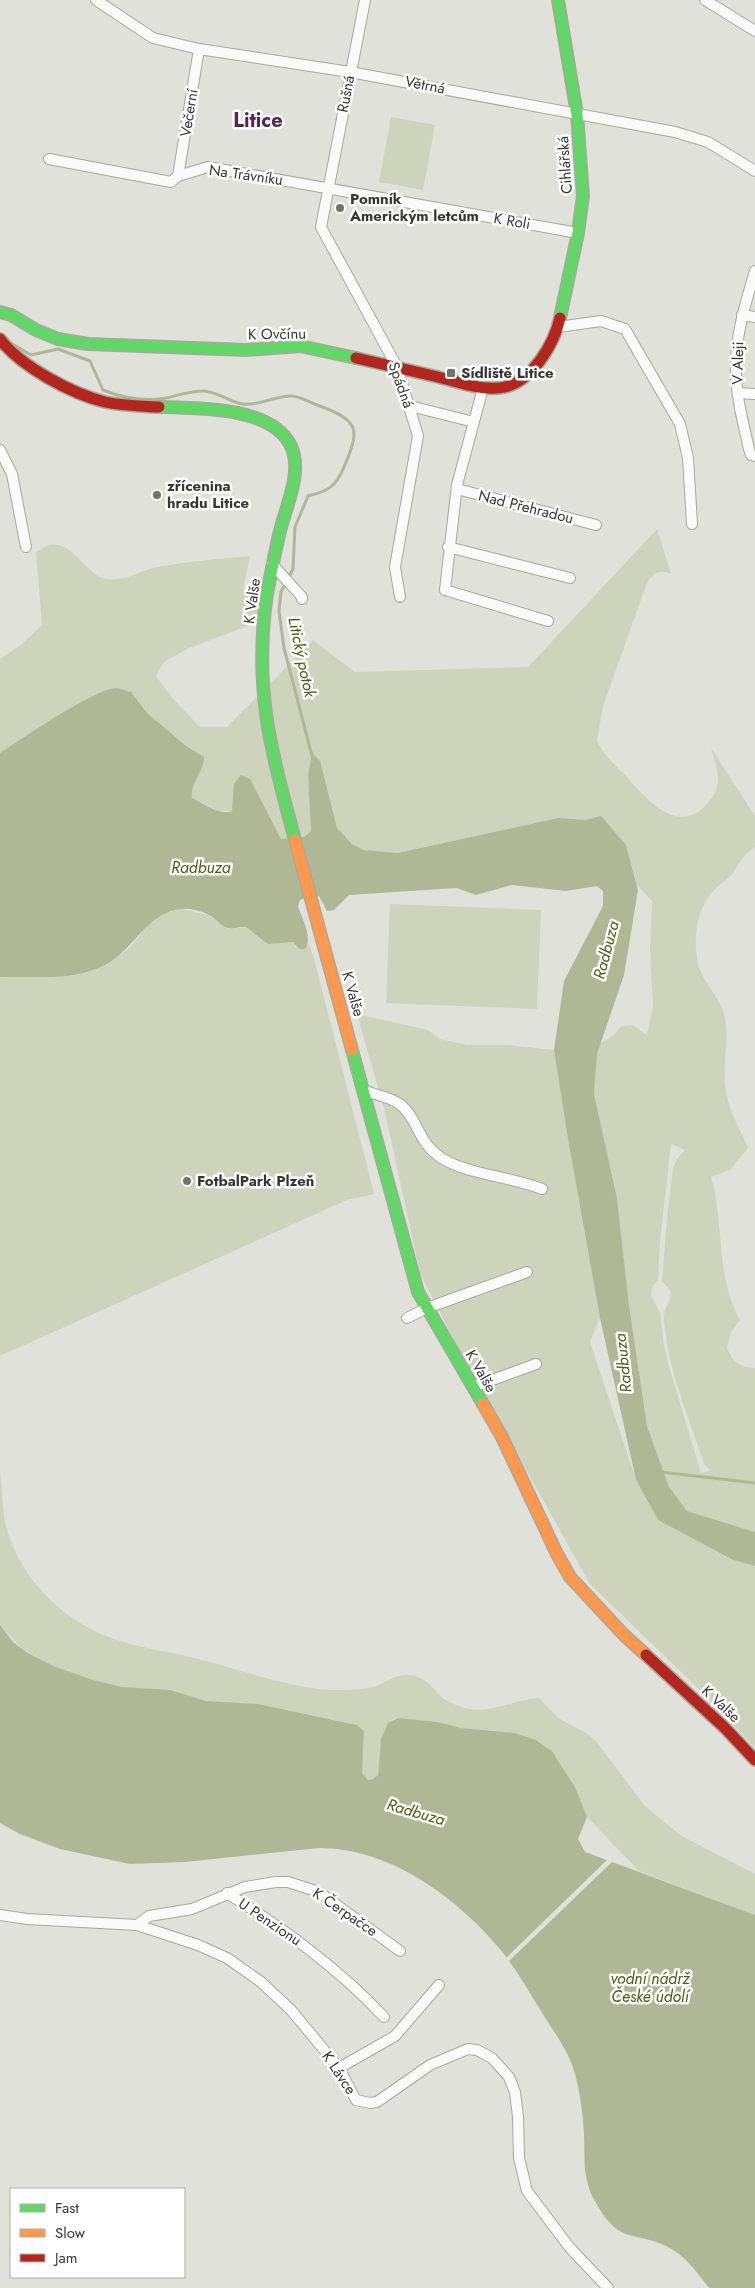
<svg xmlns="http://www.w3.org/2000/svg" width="755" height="2288" font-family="Jost,sans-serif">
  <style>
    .green { fill: #cdd4bb; fill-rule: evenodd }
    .water { fill: #afb794 }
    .pier { fill: #e0e2d9 }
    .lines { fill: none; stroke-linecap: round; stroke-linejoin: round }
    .stream { stroke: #afb794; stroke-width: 3 }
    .street-casing { stroke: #a6a8a1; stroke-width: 12 }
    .fast-casing { stroke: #a6a8a1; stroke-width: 14 }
    .slow-casing { stroke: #a6a8a1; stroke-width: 14 }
    .jam-casing { stroke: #a6a8a1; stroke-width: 14 }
    .street { stroke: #fafbf9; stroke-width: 10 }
    .fast { stroke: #63d668; stroke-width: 11 }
    .slow { stroke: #ff974d; stroke-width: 11 }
    .jam { stroke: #b3261e; stroke-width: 11 }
    .poi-dot { fill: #72736c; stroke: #fff; stroke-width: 2 }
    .labels { text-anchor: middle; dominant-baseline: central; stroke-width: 5; stroke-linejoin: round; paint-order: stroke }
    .street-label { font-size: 15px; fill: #363731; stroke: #fff }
    .poi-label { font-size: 15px; font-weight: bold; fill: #363731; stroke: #fff; text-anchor: start }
    .water-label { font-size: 16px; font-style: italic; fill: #4e5b11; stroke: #fff }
    .district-label { font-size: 20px; font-weight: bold; fill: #572554; stroke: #fff }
  </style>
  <rect width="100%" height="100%" fill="#e0e2d9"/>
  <g class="green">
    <path d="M391 117 435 125 423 190 379 182Z"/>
    <path d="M657 529 671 574C660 569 653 572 647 583L603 706 597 740C602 753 614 764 623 773 644 796 676 837 706 805 724 787 718 770 711 748L755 816V847C741 857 742 860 733 873 728 880 719 884 713 891 696 909 692 944 699 967 704 984 720 997 724 1014 730 1036 723 1060 725 1083 727 1108 738 1125 748 1147 743 1156 736 1160 732 1169L711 1177C725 1224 715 1276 740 1320L731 1332 727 1348C733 1362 739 1367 755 1368V1532L687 1511 669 1487 647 1426 629 1305 617 1198 594 1094 597 1054 600 1044 615 1034 620 1027 632 1025 647 1035 653 1006 650 950 652 901 637 885 626 845 585 820 558 818 398 853 364 850 352 844 337 828 324 779 312 753 308 775 311 831 304 837 281 839 232 806V811H219L192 798C190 783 204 772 204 757 183 747 144 717 134 696L0 753V659L21 645 42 625 36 552C40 550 45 546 49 545 74 540 85 576 107 579 124 582 142 570 158 567 188 561 219 559 250 556L243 589 266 605 263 620 189 648 164 662 156 676 173 699 200 727H227L313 640 355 672 528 667ZM671 1144 685 1150 677 1159 673 1168 667 1218 662 1282C681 1296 663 1302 664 1319 667 1368 689 1417 704 1464L710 1471 701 1473 668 1363 664 1345 660 1313 651 1295 653 1285 658 1281 660 1242Z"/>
    <path d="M390 904 541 910 537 1009 386 1003Z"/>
    <path d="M181 909 208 915 228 929 246 927 270 944 279 942H293L296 947 308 945V941L314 958 374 1194 347 1200 0 1356V977C35 976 77 983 109 963 119 957 131 947 138 938 143 931 148 922 155 917 163 913 172 911 181 909Z"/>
    <path d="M357 1014 428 1030 440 1039 467 1045H507L554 1050 568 1139 600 1318 590 1342 636 1480 658 1520 732 1560 755 1566V1748L708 1698 590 1584 459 1350 420 1273 384 1108Z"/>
    <path d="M0 1470C2 1488 2 1509 6 1526 20 1580 65 1623 117 1640 144 1649 172 1652 198 1659 243 1670 288 1688 334 1690 348 1690 363 1690 376 1686 387 1682 398 1673 411 1675 426 1677 434 1690 444 1699 450 1703 459 1706 465 1708 489 1715 515 1699 539 1698L560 1719 586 1733 595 1740 645 1806 680 1835 755 1874V1915L639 1871 587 1817 575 1787 556 1756 547 1747 536 1740 515 1733 461 1728 398 1718 393 1719 380 1745 378 1775 373 1779 368 1780 362 1773 364 1735 349 1723 258 1704H228L223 1726 56 1667 22 1649 0 1625Z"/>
  </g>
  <g class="water">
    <path d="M117 688 131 692 147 713 186 746 204 757C204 772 190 783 192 798 203 803 220 816 232 811L234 784 241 775 250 779 281 839 304 837 311 831 308 775 312 753 320 761 337 828 352 844 364 850 398 853 558 818 585 820 601 816 626 845 638 890 624 975 597 1054 594 1094 617 1198 629 1305 647 1426 669 1487 687 1511 755 1532V1566L733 1560 658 1520 636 1480 600 1318 568 1139 554 1050 564 981 603 906V891L597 886 566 891 512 885 476 895 457 888 349 895 334 910 327 911 319 896 308 897 300 900 298 906C302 919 312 935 306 948 299 952 297 946 293 942L268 944 246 927C240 926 233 930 228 928 222 927 217 920 212 917 205 912 192 908 183 909 146 911 135 950 105 965 73 982 35 976 0 977V753C22 739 95 688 117 688Z"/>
    <path d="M0 1625 13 1642 26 1652 56 1667 93 1680 122 1687 170 1690 206 1701 258 1704 357 1725 364 1731 362 1773 368 1780 373 1779 378 1775 381 1739 388 1723 398 1718 437 1722 461 1728 515 1733 536 1740 552 1751 575 1787 587 1817 578 1839 585 1852 755 1915V2288H709C697 2272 685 2255 666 2246 631 2230 620 2245 596 2203 582 2180 585 2159 584 2134 583 2114 580 2093 575 2074 569 2051 553 2031 541 2011 528 1990 515 1967 499 1948 455 1896 389 1848 319 1848L185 1862 130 1864 60 1849 20 1834 0 1823Z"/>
  </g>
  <path class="pier" d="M609 1858 614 1860 507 1963 505 1959Z"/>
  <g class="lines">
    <g class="stream">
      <path d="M9 342 31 355 58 349 90 361 103 390C123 398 144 402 166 398 179 395 190 391 203 391 217 391 229 402 243 404 259 406 275 396 291 396 300 396 311 403 320 406 360 421 360 430 344 467 336 487 328 491 308 496L295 527 293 569 281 592 279 611 284 648 312 756"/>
      <path d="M661 1472 755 1483"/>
    </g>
    <defs>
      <g id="street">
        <path d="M96 0 153 38 199 49 350 72 675 132 708 142 755 171"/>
        <path d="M365 0 321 227 397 367 418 436 395 567 400 597"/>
        <path d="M705 0 755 31"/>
        <path d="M49 159 171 182 178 176 208 167 578 233"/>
        <path d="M178 176 199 49"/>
        <path d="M755 271C746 302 736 333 736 365 735 393 743 422 749 449L751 455 755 456"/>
        <path d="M742 315 755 317"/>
        <path d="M558 327 601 321 625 329 680 424 688 458 692 524"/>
        <path d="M483 388 457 485 445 590 548 621"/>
        <path d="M738 393 755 394"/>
        <path d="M410 406 474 422"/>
        <path d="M0 450 12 474 26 547"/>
        <path d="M457 489 596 525"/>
        <path d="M448 547 570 578"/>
        <path d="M272 564 302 597V599"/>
        <path d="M365 1091C376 1095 391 1097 401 1105 419 1120 417 1143 443 1159 468 1174 512 1177 542 1189"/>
        <path d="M407 1318 427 1308 527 1272"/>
        <path d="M473 1387 536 1364"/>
        <path d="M227 1893C284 1929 338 1968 384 2017"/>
        <path d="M0 1915 27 1919 137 1925 198 1945 227 1958 261 1982 291 2010 339 2068 356 2100 370 2103 377 2102 430 2065 468 2049 477 2050 492 2058 509 2077 515 2092 518 2117 519 2158 527 2191 570 2248 608 2288"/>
        <path d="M137 1925 149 1916 192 1909 245 1887 276 1882H288L319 1892 400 1951"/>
        <path d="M339 2068 395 2036 439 1985"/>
      </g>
      <g id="fast">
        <path d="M558 0 577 114 583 196 578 233 560 318"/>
        <path d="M0 312 11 315 36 330 58 339 88 344 246 350 300 346 356 358"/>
        <path d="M159 407C197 408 272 406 291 446 303 472 286 506 280 531 275 552 271 573 267 594 253 688 271 750 295 840"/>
        <path d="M352 1050 418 1292 483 1404"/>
      </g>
      <g id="slow">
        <path d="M295 840 352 1050"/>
        <path d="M483 1404 502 1437 557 1554 570 1577 624 1635 646 1655"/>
      </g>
      <g id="jam">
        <path d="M0 339C20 366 72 394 105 402 123 406 142 406 159 407"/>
        <path d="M356 358C383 364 411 371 438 377 459 382 484 392 505 387 533 380 554 344 560 318"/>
        <path d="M646 1655 725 1728 755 1760"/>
      </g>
    </defs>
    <use href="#street" class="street-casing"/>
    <use href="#fast" class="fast-casing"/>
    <use href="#slow" class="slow-casing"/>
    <use href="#jam" class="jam-casing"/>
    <use href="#street" class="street"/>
    <use href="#fast" class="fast"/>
    <use href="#slow" class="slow"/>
    <use href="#jam" class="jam"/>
  </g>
  <g class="poi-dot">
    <circle cx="340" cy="208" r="5"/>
    <rect x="446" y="368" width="10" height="10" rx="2.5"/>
    <circle cx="157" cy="495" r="5"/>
    <circle cx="187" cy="1181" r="5"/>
  </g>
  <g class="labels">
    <g class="street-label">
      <text transform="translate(425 85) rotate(11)">Větrná</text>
      <text transform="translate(346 94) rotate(-79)">Rušná</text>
      <text transform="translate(189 113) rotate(-81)">Večerní</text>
      <text transform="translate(565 165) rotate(-94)">Cihlářská</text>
      <text transform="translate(246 175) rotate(8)">Na Trávníku</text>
      <text transform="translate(512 221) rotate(10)">K Roli</text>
      <text transform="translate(277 334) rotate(-1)">K Ovčínu</text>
      <text transform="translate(738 363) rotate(-89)">V Aleji</text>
      <text transform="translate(401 385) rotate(70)">Spádná</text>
      <text transform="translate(526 507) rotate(14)">Nad Přehradou</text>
      <text transform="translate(252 601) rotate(-82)">K Valše</text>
      <text transform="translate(353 994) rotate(74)">K Valše</text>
      <text transform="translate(481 1371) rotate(60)">K Valše</text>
      <text transform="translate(721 1704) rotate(43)">K Valše</text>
      <text transform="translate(345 1912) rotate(34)">K Čerpačce</text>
      <text transform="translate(270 1922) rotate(34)">U Penzionu</text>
      <text transform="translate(339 2073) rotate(56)">K Lávce</text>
    </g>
    <g class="poi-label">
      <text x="350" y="199">Pomník<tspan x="350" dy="17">Americkým letcům</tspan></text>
      <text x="461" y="373">Sídliště Litice</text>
      <text x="167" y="486">zřícenina<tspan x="167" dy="17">hradu Litice</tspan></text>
      <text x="197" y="1181">FotbalPark Plzeň</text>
    </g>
    <g class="water-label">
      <text transform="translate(302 657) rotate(78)">Litický potok</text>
      <text x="201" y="867">Radbuza</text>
      <text transform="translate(606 950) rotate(-75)">Radbuza</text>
      <text transform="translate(623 1363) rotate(-96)">Radbuza</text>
      <text transform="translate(416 1812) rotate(16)">Radbuza</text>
      <text x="650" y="1978">vodní nádrž<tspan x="650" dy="18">České údolí</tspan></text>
    </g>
    <g class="district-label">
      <text x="258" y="120">Litice</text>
    </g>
  </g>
  <rect x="10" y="2188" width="175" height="90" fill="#ffffff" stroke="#afafad"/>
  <rect x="20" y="2204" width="25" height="8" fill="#63d668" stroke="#afafad"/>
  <text x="55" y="2213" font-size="15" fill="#363731">Fast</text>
  <rect x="20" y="2229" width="25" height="8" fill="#ff974d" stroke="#afafad"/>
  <text x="55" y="2238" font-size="15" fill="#363731">Slow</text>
  <rect x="20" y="2254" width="25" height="8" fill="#b3261e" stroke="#afafad"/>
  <text x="55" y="2263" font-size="15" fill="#363731">Jam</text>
</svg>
